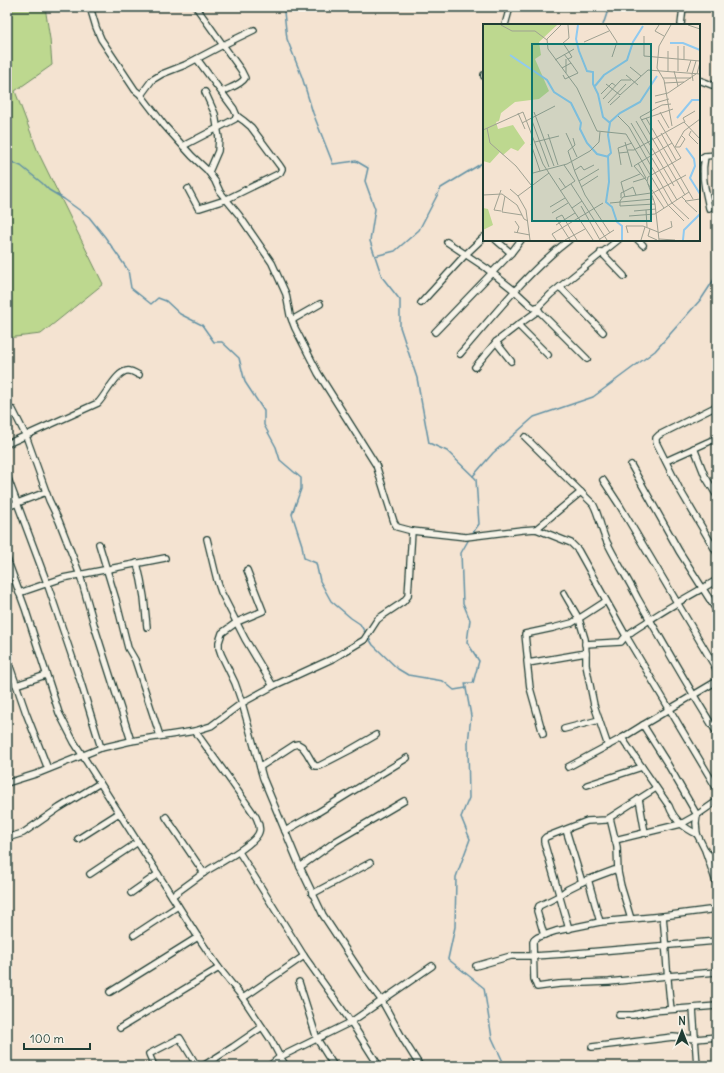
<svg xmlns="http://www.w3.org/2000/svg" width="724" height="1073" font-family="Delius,sans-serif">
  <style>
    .green { fill: #bdd88f; stroke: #6e8a62 }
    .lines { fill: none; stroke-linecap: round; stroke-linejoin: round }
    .stream { stroke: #6392a5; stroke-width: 1.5 }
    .minor-casing { stroke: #1f3d34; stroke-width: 8 }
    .minor { stroke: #f7f3e8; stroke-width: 5.5 }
    .inset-river { fill: none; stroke: #90caf0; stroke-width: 2 }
    .inset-road { fill: none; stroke: #9fa192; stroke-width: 1 }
    .view { fill: #0f766e; fill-opacity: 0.15; stroke: #0f766e; stroke-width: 2 }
    .inset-edge { fill: none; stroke: #1f3d34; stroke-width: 2 }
  </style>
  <rect width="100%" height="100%" fill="#f4e3d1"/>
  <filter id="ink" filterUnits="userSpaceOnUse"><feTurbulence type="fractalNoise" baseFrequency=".025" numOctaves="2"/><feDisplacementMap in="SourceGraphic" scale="8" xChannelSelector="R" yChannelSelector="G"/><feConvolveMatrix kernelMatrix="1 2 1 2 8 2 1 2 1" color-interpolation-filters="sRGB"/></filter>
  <g filter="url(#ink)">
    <path class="green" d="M7 7H45L50 39 52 65 15 91 38 152 103 284 41 334 7 338Z"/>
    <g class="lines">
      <g class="stream">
        <path d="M282 7 284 12 287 39 302 77 313 113 333 164 356 161 368 168 365 181 375 209 370 241 382 277 400 300V327L417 378 429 443 447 451 476 479 479 524 472 534"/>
        <path d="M603 25 609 7"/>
        <path d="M7 160 21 166 42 183 49 190 64 199 89 217 105 237 128 270 131 288 151 304 158 298 166 301 180 314 202 325 214 342H222L239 358 245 382 264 411V425L276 447 280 460 301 478V489L292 514 302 545 304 558 316 563 320 581 331 601 351 618 360 624 366 634"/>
        <path d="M375 256 395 251 419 230 441 188 484 162"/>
        <path d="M473 476 493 453 534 417 593 397 655 351 702 298 717 275"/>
        <path d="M469 539 461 553 463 603 470 620 467 642 479 661 473 683H465L471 716 468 743 469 798 461 817 470 839 456 877 455 927 448 959 484 988 492 1038 505 1066"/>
        <path d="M368 637 373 645 398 669 408 675 443 681 454 690 466 688"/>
      </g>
      <defs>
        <g id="minor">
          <path d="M90 7 96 27 101 39 135 90 141 95 164 125 192 156 207 170 215 181 220 192 239 215 272 263 286 294 290 315 295 328 318 373 376 465 394 522 397 527 412 531 466 537 522 530 536 529 571 543 578 550 626 636 717 789"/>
          <path d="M505 25 510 7"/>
          <path d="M681 25 683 7"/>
          <path d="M484 76V75"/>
          <path d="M699 80 712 85H717"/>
          <path d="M205 92 215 114 219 138 218 151 209 172"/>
          <path d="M222 92C229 88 241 85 245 78L241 70 223 45 254 30"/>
          <path d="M141 95 152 80 162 74 185 65 223 45 196 7"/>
          <path d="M183 146 235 119 237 116 234 109 197 59"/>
          <path d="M705 156C701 176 705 188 709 208"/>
          <path d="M699 159 705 156 717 155"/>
          <path d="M188 189 197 206 198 208H200L225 200 280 173 282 169 280 166 251 127 244 121 237 116"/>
          <path d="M496 240 511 253"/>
          <path d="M638 240 643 245"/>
          <path d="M447 242 486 268 515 291 530 305 534 308 539 306 551 294 618 240"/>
          <path d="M601 252 624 276"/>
          <path d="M560 287 603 332"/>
          <path d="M421 303 466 254 484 237"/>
          <path d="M536 308 587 359"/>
          <path d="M292 320 320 304"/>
          <path d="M518 325 548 355"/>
          <path d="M435 332 511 253 521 240"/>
          <path d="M496 342 511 361"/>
          <path d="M460 354C494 315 527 272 569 240"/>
          <path d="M475 367 496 342 518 325 539 310"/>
          <path d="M717 406 659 435 656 438V442L680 490 717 553"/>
          <path d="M13 410 26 436 49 500 59 521 80 575 95 628 131 741"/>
          <path d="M525 437 593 504C600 516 601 533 609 546 618 564 629 581 638 599 664 644 689 689 717 733"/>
          <path d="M7 444 98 403C106 395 118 368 130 371 133 371 136 374 139 375"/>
          <path d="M694 448 705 476 717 496"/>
          <path d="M666 461 717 438"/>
          <path d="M631 465 679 551 717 611"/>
          <path d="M7 476 47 583 81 683 101 748"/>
          <path d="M603 480 620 506 717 670"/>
          <path d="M7 507 46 492"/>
          <path d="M536 529 581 492"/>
          <path d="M207 539 217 580 221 592 245 639 273 686"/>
          <path d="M99 544 116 600 128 648 135 660 160 736"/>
          <path d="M7 559 25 608 59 713 74 742 198 937 219 968 243 998 271 1040 280 1057 286 1066"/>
          <path d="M137 563 141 580 144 597 147 627"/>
          <path d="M247 570 263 611 237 622 226 630 222 633 219 642V648L221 654 235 683 242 703 263 778 300 867 323 915 362 974 382 1001 403 1039 420 1066"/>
          <path d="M19 593 63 578 165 558"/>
          <path d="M564 593 579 619 585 639 586 653V665L594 705 608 746"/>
          <path d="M585 644 621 642C627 633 636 629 645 623 668 607 693 594 717 580"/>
          <path d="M586 653 528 663 525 634 553 628 572 623 606 601"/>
          <path d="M7 658 26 713 48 769"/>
          <path d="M527 661 530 688 543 734"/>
          <path d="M16 685 46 675"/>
          <path d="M564 729 599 720"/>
          <path d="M260 767 294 745 298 744C306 747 309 759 315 766H319L350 750 376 735"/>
          <path d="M568 767 622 738"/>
          <path d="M7 783 39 773 101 748 131 741 195 731 211 726 242 703 273 686 334 658 364 640 377 620 382 616 403 602 408 596 412 531"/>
          <path d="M587 785 642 767"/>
          <path d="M639 799 645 833"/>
          <path d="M717 801 697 815 696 823 697 834 705 850 717 885"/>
          <path d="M166 817 204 873"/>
          <path d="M610 818 617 847 618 872"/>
          <path d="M566 830 582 882"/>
          <path d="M285 831 317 813 407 758"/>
          <path d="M697 834C684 828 674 820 669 806L622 738 643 725 717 681"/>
          <path d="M78 839 119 813"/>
          <path d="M7 840 10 837 23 833 59 808 100 783"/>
          <path d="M615 840 681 824 697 815 667 763 643 725"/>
          <path d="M239 852 304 956 351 1022 379 1066"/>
          <path d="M706 852 717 862"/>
          <path d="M300 867 336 841 404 801"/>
          <path d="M90 874 138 842"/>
          <path d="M588 879 600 922"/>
          <path d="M131 893 158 874"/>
          <path d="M312 894 370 863"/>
          <path d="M172 896C183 888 194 880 205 872 216 865 256 844 259 832 261 827 258 822 256 817L228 777 195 731"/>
          <path d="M717 909 663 916 600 922 556 931 538 937 534 940 533 942 534 979 537 987 559 984 609 982 667 976 717 972"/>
          <path d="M663 916C666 947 667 978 671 1009"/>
          <path d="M569 929 544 842V839L546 837 587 821 606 820 656 788"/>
          <path d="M134 935 178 906"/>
          <path d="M544 935 537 911 539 906 559 896 568 889 582 882 614 870H617L618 872 621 886 631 919"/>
          <path d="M476 966 511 956H533L565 954 717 941"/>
          <path d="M299 982 317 1039 334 1066"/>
          <path d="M110 992 198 937"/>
          <path d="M243 998 304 956"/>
          <path d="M693 1008 697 1066"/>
          <path d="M619 1015H633L652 1011 717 1006"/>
          <path d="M120 1028 219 968"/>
          <path d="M592 1047 673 1037 696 1039 717 1037"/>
          <path d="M154 1066 149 1054 180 1038 197 1066"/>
          <path d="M203 1066 233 1047 262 1027"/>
          <path d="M269 1066 280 1057 351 1022 432 966"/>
        </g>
      </defs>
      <use href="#minor" class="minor-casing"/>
      <use href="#minor" class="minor"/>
    </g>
  </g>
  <g transform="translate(483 24)">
    <rect width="217" height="217" fill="#f4e3d1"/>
    <path d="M0 1H74L56 18 58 31 52 35 66 67 56 75 32 78 18 89 16 97 13 98 15 105 30 101 42 119 35 127 28 124 20 131 17 128 7 139 0 137ZM0 184 5 185 10 201 0 206Z" fill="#bdd88f"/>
    <path class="inset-river" d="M95 1 93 15 96 27 104 47 110 48V60L115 70 120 93 127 99 125 111 128 129 125 132 126 158 123 178 129 183 134 198 139 202V216M187 19H200L217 26M27 31 64 56 71 68 88 79 98 99 97 105 104 119 114 130 126 133M112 62 121 51 144 36 150 18 160 2M194 94 209 76H217M127 98 137 89 157 78 174 52M203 124 211 135 212 142 207 154 217 170M200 216 201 206 217 190"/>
    <path class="inset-road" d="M18 1 29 7H52L64 16M78 1 64 15 65 25 94 64 114 107 143 110 185 181 201 197M123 1 134 18 129 33M176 1 172 7 181 12M188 1 176 22 174 44 181 56 189 102M205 1 217 5M161 12V32L217 37M101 18 126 7M83 35V49M85 35 89 33 86 28 91 25M201 35V22M72 36 86 28 80 19 86 14 85 1M147 43 158 52M79 44 88 39 81 30M185 47V27M191 47 195 62M195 47V22M204 48 208 36M214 50 217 38M80 51 82 55 95 49 88 39M143 51 155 61M180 54H208M210 57 209 50 213 37M181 59 201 58M123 60 137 71 165 46 217 50M118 70 129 59 133 62M172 72 185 69 213 50M120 75 138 56H148M125 79 143 60M172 79 186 75M188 80 179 81 157 93 202 171M127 81 137 72M51 88 71 142M177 88 186 104M35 89 42 105M135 92 146 103 189 179 206 195M48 94 66 143M163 94 210 175M158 96 190 85M175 96 189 119M153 97 191 162M202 98 200 94 212 87M39 99 72 82M148 99 194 176M4 104 7 119 33 142 48 161M0 106 40 88 60 140 110 216M208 107 206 111 215 120M83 109 94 133M178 109 193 136M65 110 75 141M90 114 92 121 85 127 92 148 102 171 127 209M52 118 76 112M142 118 149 143M48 120 57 147M192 123 201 107 217 95M192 123H197L202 115 199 112M145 126H151L201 98 217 115M145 128 136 129 135 124 149 119M136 129 138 141M92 146 98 142 101 146 111 141M50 149 84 140 107 127 116 118 117 108M76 154 83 164M96 157 116 145M164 157 165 153 198 134 189 119 151 142 164 157 172 180 176 216M150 158 163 154 155 139M88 160 124 216M165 160 181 184M98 163 115 152M27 165 35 172 43 186 47 216M18 166 11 186 18 187M77 167 92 157 81 141M168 170 203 151M0 171 19 170 34 181 41 195 45 197M22 172 19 188 39 191M35 172 66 149M142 173 138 158 157 150M199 173 203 177 217 175M138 174V169L150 163 153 171M137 177V182L172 180M137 177 140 173 168 169M202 177 214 188M127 179 170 175M98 182 117 216M67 183 82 174M89 184 99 177M163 186 164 203M151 187 173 185M69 189 85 179M146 192 172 190 206 168M32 197 36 203 34 209M73 201 92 189M167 205 165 212 174 216M31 208 47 211M145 209 143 202H160L175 208M175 209 189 203 188 197M117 215 131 206M176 215 192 216M73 216 69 210 120 179M82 216 102 205M87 216 73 194 79 191 94 216M158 216 162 203"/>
    <path class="view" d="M49 20H168V197H49Z"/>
    <rect width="217" height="217" class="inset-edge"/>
  </g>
  <rect width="724" height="1073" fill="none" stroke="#f7f3e8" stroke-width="24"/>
  <rect x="12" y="12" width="700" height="1049" fill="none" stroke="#1f3d34" stroke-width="1.5" filter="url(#ink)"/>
  <g transform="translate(682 1031)" stroke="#f7f3e8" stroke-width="3" paint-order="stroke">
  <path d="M0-3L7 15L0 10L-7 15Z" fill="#1f3d34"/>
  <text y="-6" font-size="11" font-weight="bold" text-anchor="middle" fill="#1f3d34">N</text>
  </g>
  <path d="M24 1043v6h66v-6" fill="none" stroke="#1f3d34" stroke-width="2"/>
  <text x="30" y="1043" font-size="12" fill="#1f3d34" stroke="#f7f3e8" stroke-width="3" paint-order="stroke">100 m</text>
</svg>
